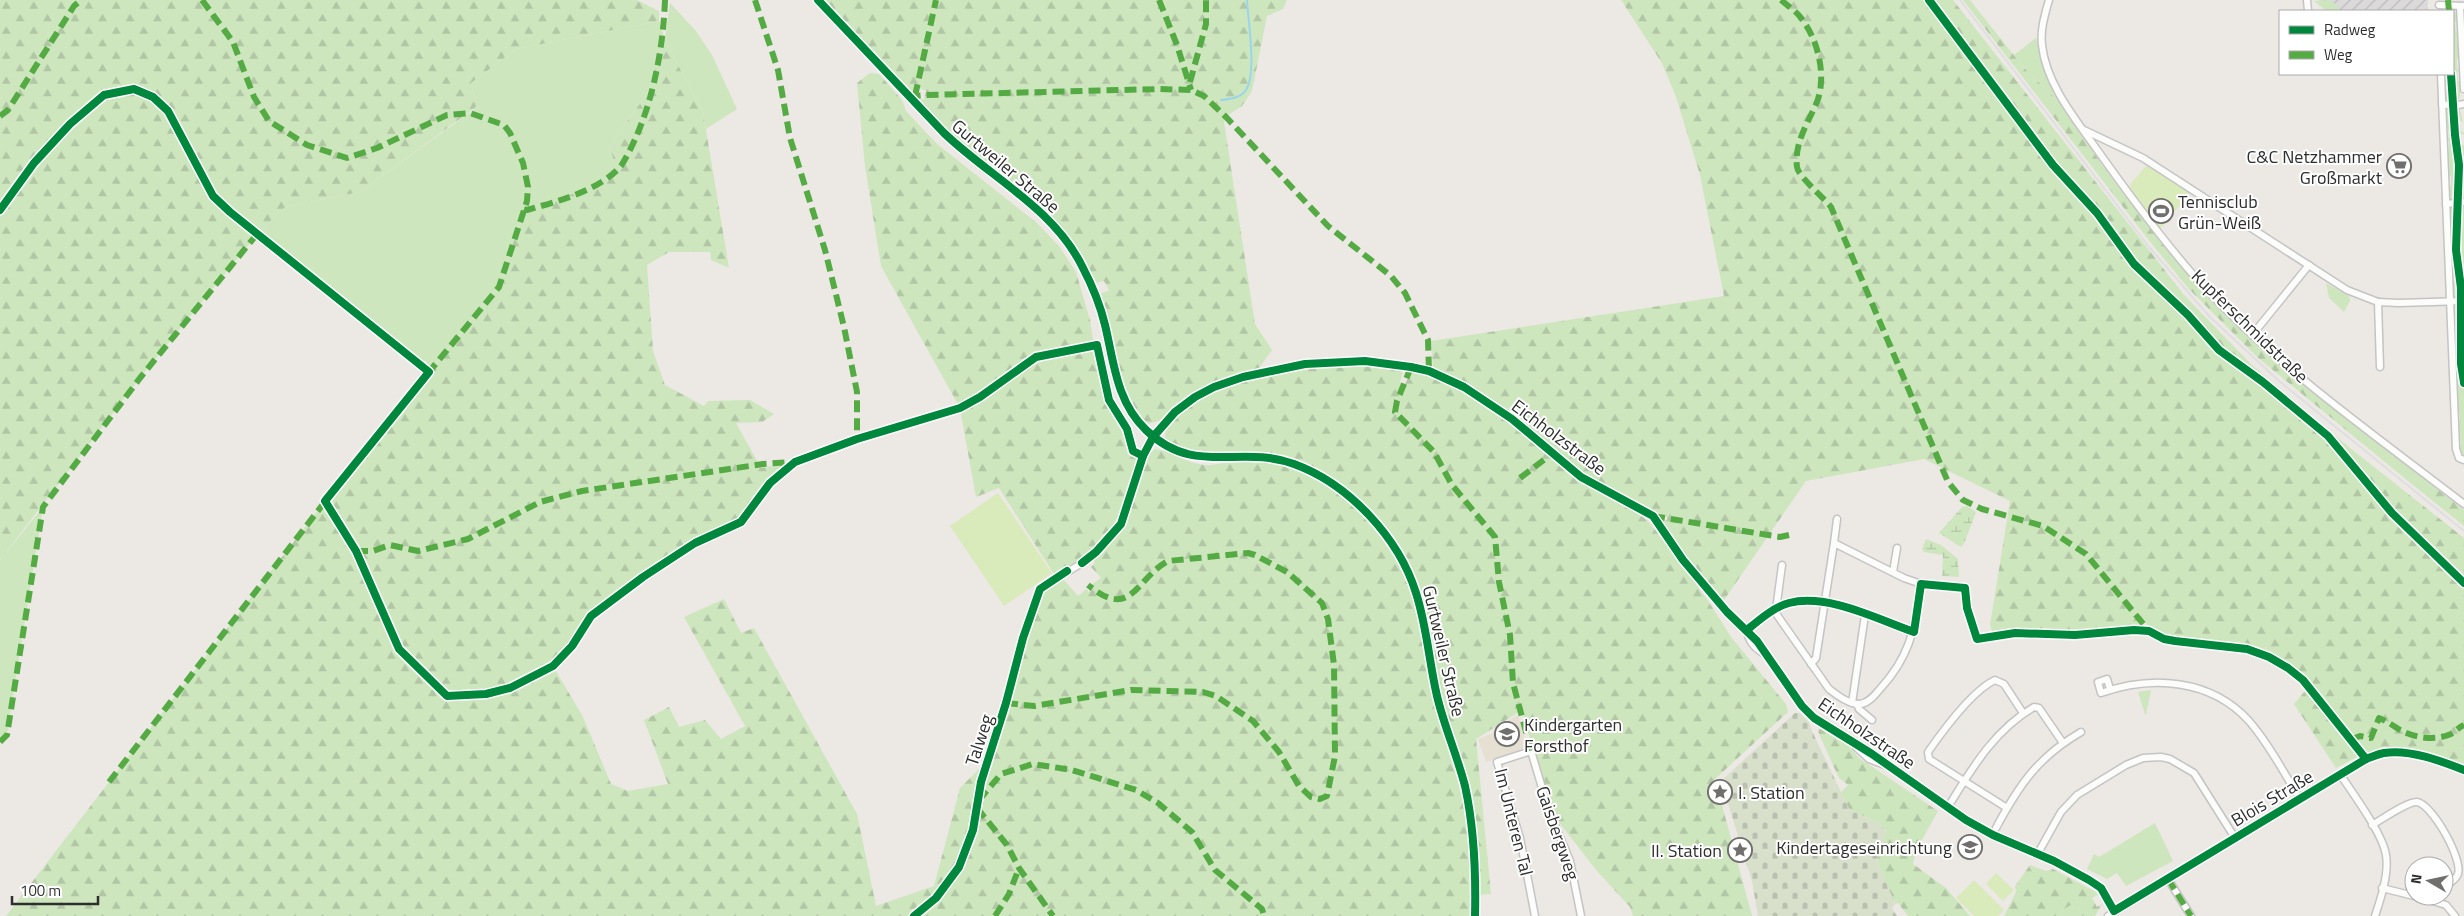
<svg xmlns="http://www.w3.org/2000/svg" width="2464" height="916" font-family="'Titillium Web',sans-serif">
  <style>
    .industrial { fill: url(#industrial-furrows) }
    .education { fill: #e6e0d3 }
    .green { fill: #cee6be }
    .forest { fill: url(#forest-firs) }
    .wetland { fill: url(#wetland-marsh) }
    .cemetery { fill: url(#cemetery-stones) }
    .pitch { fill: #d9eabb }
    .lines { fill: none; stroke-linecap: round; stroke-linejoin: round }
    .stream { stroke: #99d6ec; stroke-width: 2 }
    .minor-casing { stroke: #c5c4c5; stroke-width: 9 }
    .major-casing { stroke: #c6c5c4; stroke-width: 10 }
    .minor { stroke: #fcfcfb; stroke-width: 6 }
    .major { stroke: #e8e4d6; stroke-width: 8 }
    .rail { stroke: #dfdfe1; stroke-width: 2 }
    .quiet { stroke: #54ab44; stroke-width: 6; stroke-dasharray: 12 6; stroke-linecap: butt }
    .cycleway-casing { stroke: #fff; stroke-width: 11 }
    .cycleway { stroke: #00873e; stroke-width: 8 }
    .labels { text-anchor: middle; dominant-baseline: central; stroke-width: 4; stroke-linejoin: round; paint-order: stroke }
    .poi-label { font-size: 18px; fill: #2e2e2e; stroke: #fff; text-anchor: end }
    .street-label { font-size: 18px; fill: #2e2e2e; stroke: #fff }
  </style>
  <defs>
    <pattern id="industrial-furrows" width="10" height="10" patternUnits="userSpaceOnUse" patternTransform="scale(1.25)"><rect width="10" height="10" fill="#dcd9db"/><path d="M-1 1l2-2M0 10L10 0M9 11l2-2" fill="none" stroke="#bdbbbc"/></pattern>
    <pattern id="forest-firs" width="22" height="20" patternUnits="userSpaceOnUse" patternTransform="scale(1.25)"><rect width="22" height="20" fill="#cee6be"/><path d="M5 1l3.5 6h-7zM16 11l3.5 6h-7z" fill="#b1c6a4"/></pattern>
    <pattern id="wetland-marsh" width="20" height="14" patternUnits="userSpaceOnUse" patternTransform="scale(1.25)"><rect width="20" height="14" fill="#cee6be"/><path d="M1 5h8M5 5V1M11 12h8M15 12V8" fill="none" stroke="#b1c6a4"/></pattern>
    <pattern id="cemetery-stones" width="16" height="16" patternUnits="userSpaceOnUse" patternTransform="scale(1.25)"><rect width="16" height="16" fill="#d8e0cc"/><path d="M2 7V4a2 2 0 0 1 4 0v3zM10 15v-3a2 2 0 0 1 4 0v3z" fill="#bac0b0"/></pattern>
  </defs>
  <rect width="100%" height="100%" fill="#ece8e4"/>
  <path class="industrial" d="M2319 0H2428V11H2327L2319 5Z"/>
  <path class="education" d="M1518 715 1528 750 1486 762 1478 739 1504 729 1502 724Z"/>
  <g class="green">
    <path d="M2330 0 2340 8 2339 11H2327L2314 1Z"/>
    <path d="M670 3 696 31 712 55 737 109 706 129 703 112 665 41 647 94 610 145 616 172C586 190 558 201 524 209L499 287 429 372 257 234 285 207 360 192 476 108 471 83 516 49 659 21 665 39Z"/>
    <path d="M2453 12 2459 14 2460 24 2455 22 2456 32 2460 35 2461 60 2457 58V68L2461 73 2457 71 2458 81 2462 84 2459 100H2447L2443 91 2442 74 2446 76V74H2453Z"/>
    <path d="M2036 38 2047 76 2061 104 2024 68 2014 55Z"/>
    <path d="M2448 109H2458L2460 110 2463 122 2459 120 2460 130 2464 133V135L2460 133V143L2464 146V156L2461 155V165L2464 167V169L2461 168 2462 178 2464 180V197L2451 199 2447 184 2451 186V176L2446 174 2445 149 2449 152V141L2445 139V136L2449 138 2448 128 2444 125Z"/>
    <path d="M2451 207H2464V296L2454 297 2450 282 2454 284V274L2450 271 2448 233 2452 235V225L2448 222Z"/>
    <path d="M2326 283 2349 296 2350 301 2344 312 2329 298Z"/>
    <path d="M2464 305V458L2458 453 2457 443 2461 445 2460 434 2456 432V418L2460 420 2459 410 2455 407 2454 368 2458 370V360L2453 355 2458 357 2457 347 2453 345 2452 331 2456 333V323L2452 320 2454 306Z"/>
    <path d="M2392 453 2433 486 2424 485 2412 477 2408 481 2391 467 2394 463Z"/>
    <path d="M43 507 7 735 0 742V560Z"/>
    <path d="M2151 690 2146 715 2145 714 2138 692Z"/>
    <path d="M2155 823 2173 861 2126 886 2117 873 2107 879 2087 869 2094 854 2099 857Z"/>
    <path d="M2071 905 2079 910 2082 916H2060L2064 909Z"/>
  </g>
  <g class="forest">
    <path d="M0 0H637L659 11V21L516 49 471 83 476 107 360 192 285 207 259 232 140 378 0 560Z"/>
    <path d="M825 0H1287L1283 9 1267 16 1252 91 1242 106 1228 115 1224 122 1255 324 1272 350 1259 368 1214 383 1194 394 1172 410 1163 420 1147 424C1122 403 1109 327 1100 294L1109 290 1104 281 1095 283 1068 237 1047 213 945 132 917 101 924 99 926 91 917 87 914 91 908 92Z"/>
    <path d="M1621 0H1922L1928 5 1936 0H1953L2185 296 2251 364 2350 448 2464 538V767L2383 750 2367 755 2361 749 2358 750 2361 755 2336 768 2294 704 2310 685C2293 667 2271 654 2247 648 2213 639 2166 652 2143 620L2140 621 2143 626 2142 630 2074 634 2007 631 1993 634 1990 625 2010 501 1924 459 1806 481 1722 603 1684 556 1661 522 1667 520V517L1583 475 1514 417 1433 368 1431 341 1724 296 1700 175 1676 97 1662 63Z"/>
    <path d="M1963 0H1970L2024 68 2061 104 2076 128 2116 184 2202 289 2265 353 2392 453 2394 463 2391 467 2257 357 2189 289 2151 243Z"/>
    <path d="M665 41 703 112 729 268 711 260 710 252H669L647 265 653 351 665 385 704 406 708 401 750 400 774 414 762 422 736 423 761 468 795 462 770 483 741 522 695 543 643 577 591 616 553 666 583 717 611 784 628 791 668 784 644 720 669 707 679 727 705 720 721 739 745 726 684 617 724 599 741 633 754 628 857 814 876 906 934 886 960 788 985 763 1020 644 1025 646 1043 591 1062 578 1078 596 1086 589 1089 592 1094 588 1091 585 1101 578 1091 567 1095 563 1092 558 1118 534 1124 525 1149 454 1155 449C1172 451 1187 464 1205 465 1212 466 1220 463 1227 463 1243 461 1261 461 1276 464 1351 479 1405 553 1420 624 1426 648 1427 674 1433 698 1442 737 1459 775 1465 814 1471 848 1471 882 1470 916H6L325 501 499 287 524 209C558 201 586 190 616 172L610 145 647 94Z"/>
    <path d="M870 73 879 74 902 100 906 111 937 144 1037 223 1059 246 1076 272 1090 320 1093 340 1084 346 1077 347V352L1092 351 1097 357 1106 399 1126 433 1129 450 1138 460C1121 519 1111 545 1054 574L999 488 976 497 960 408 881 266 865 166 857 83Z"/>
    <path d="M1331 366H1361L1403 371 1400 382 1405 384 1411 372C1441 378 1486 402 1510 421 1533 440 1554 463 1580 480 1602 495 1637 507 1653 527L1707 599 1731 637 1786 704 1788 712 1715 779 1752 916H1633L1630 907 1597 871 1550 811 1522 710 1476 739 1491 894 1478 895 1475 836 1439 696 1418 590 1409 565 1373 517 1296 462 1188 452 1173 446 1165 438C1165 425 1173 419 1183 411 1225 378 1280 372 1331 366Z"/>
    <path d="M2412 477 2424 485 2433 486 2464 510V526L2408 481Z"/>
    <path d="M1820 729 1850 747 1859 758 1938 811 1916 851 1913 864 1946 888 1970 916H1908L1898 903 1895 904 1877 861 1886 831 1881 825 1849 809 1841 792 1848 785 1839 778 1819 734 1818 730Z"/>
    <path d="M2030 865 2046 871 2053 869 2094 891 2098 895 2092 898 2097 907 2102 904 2095 916H2082L2079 910 2071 905 2064 909 2060 916H2004L2016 892 2015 886Z"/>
  </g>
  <g class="wetland">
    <path d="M1967 506 1976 512 1964 544 1961 547 1939 533 1962 507Z"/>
    <path d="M1926 539 1941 545 1958 559 1959 577 1942 576 1943 555 1924 552 1922 549Z"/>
  </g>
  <path class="cemetery" d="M1795 713H1800L1809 722 1812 731 1849 809 1881 825 1886 832 1877 861 1895 904 1892 908 1897 916H1758L1752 881 1721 781Z"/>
  <g class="pitch">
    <path d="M2147 165 2190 193 2160 229 2129 186Z"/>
    <path d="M998 493 1052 573 1004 606 950 526Z"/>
    <path d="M1996 873 2014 890 2003 901 1986 884Z"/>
    <path d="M1974 880 2004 910 1998 916H1974L1956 898Z"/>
  </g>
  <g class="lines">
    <path class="stream" d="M1221 100C1230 99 1241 98 1246 90 1257 73 1248 21 1247 0"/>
    <defs>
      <g id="minor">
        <path d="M2049 0C2045 14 2040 30 2042 45 2046 84 2076 120 2098 151 2130 196 2168 248 2205 288 2281 370 2376 436 2464 504"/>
        <path d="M2307 0 2308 11"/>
        <path d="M2439 5 2463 6"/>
        <path d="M2460 6 2464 89"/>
        <path d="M2441 74 2456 449 2459 458 2464 460"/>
        <path d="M2442 104 2453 106 2464 104"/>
        <path d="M2084 130 2143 158 2347 290 2378 302"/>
        <path d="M2446 204 2464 202"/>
        <path d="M2253 334 2309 265"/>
        <path d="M2380 367 2378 302 2399 303 2464 301"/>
        <path d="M1834 543 1837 519"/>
        <path d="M1782 565 1776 610 1777 615 1829 689C1837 695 1848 704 1859 704 1868 704 1875 695 1880 689 1912 654 1914 628 1921 584"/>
        <path d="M1893 572 1897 548"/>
        <path d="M1747 630C1759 620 1774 607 1789 603 1827 593 1877 619 1914 632"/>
        <path d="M1747 630C1748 642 1755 649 1766 655"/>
        <path d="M1811 664 1816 658 1834 543 1904 578 1921 584 1945 587"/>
        <path d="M2110 689 2107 679 2098 682 2101 693C2152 675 2211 679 2249 721 2269 744 2284 773 2300 799"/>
        <path d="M1852 703 1865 615"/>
        <path d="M1857 704 1859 709 1872 720"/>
        <path d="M1856 747 1869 759 1885 765"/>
        <path d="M2340 774C2353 794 2383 834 2386 855 2389 874 2381 898 2375 916"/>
        <path d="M1948 807C1971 770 1994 730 2034 707L2039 708 2063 743"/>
        <path d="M2007 808 1929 759 1928 752C1942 732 1973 690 1995 680L2004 684 2023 713"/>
        <path d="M2372 825C2381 820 2408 801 2417 802 2432 804 2463 859 2458 874 2456 880 2449 883 2444 887"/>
        <path d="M1996 828C2019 785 2038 757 2081 732"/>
        <path d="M2037 855 2061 812 2077 795 2126 765 2143 758 2161 757 2170 759 2194 773 2235 838"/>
        <path d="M2168 879 2191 916"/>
        <path d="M2382 888 2414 896"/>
        <path d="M2416 896 2446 905 2455 916"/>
        <path d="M914 916 936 898 948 883 966 849 973 830 981 782 1006 703 1023 638 1040 589 1082 563 1096 552 1121 524 1143 456 1155 434 1175 412 1195 397 1214 387 1243 377 1305 364 1365 361 1411 367 1429 371 1464 387 1512 419 1581 477 1653 516 1683 560 1727 612 1757 641 1802 706 1814 718 1872 754 1966 820 1993 835 2054 861 2089 880 2101 888 2114 911"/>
        <path d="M1535 916 1520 838 1497 762 1531 751 1549 811 1570 861 1581 916"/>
        <path d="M2108 916 2366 759C2372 757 2378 754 2384 753 2410 749 2441 761 2464 770"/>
      </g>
      <path id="major" d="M818 0 944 133C990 177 1053 208 1082 266 1092 285 1100 304 1105 325 1114 362 1116 401 1146 430 1194 477 1240 444 1294 464 1349 484 1399 538 1416 593 1427 627 1429 662 1437 696 1444 726 1457 755 1465 786 1474 827 1476 873 1475 916"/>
    </defs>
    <use href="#minor" class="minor-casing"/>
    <use href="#major" class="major-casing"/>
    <use href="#minor" class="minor"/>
    <use href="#major" class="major"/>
    <path class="rail" d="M1960 0 2149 247 2209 316 2279 381 2464 531"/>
    <g class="quiet">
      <path d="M202 0 233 42 254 97 269 121 307 145 347 158 377 148 447 115 470 113 504 125 510 133 523 163 528 187 527 201 499 287 429 372"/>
      <path d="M755 0 778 70 790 138 825 250 844 327 857 392V439"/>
      <path d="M1159 0 1177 45 1191 90"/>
      <path d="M1781 0C1788 6 1796 11 1801 18 1818 39 1827 76 1817 102 1808 123 1794 143 1797 167 1798 176 1823 197 1831 207L1948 482 1963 500 1982 509 2043 526 2086 554 2149 631"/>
      <path d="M2448 0 2449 11"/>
      <path d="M1190 82 1206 24V0"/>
      <path d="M915 96 936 0"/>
      <path d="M911 101 915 96 926 95 1160 89 1191 90 1204 96 1226 117 1328 226 1391 276 1405 293 1428 340 1429 371"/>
      <path d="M0 116 8 110 74 6 81 0"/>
      <path d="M524 209 527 210C558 201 599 191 621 166 650 119 663 55 665 0"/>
      <path d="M1411 367 1397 401 1395 412 1434 452 1452 485 1495 537 1499 582 1510 635 1513 683 1531 751"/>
      <path d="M1520 478 1553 453"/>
      <path d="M1653 516 1780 537 1789 535"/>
      <path d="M356 551H373L390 545 418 551 468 539 540 502 582 491 763 464 793 462"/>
      <path d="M1006 703 1034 706 1131 690 1203 692 1216 696 1253 721 1279 752 1299 786 1311 797 1320 799 1327 796 1335 756 1334 665 1328 619 1322 603 1287 572 1255 555 1248 553 1168 561C1135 579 1132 621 1088 585"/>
      <path d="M2352 739 2360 736 2371 738 2379 718C2387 721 2392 725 2400 730 2415 738 2435 741 2451 734 2456 731 2459 727 2464 725"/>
      <path d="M0 742 7 735 43 507 140 378 257 234"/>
      <path d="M109 782 327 499"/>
      <path d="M979 800 1001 774 1033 764 1072 770 1136 790 1158 803 1192 832 1215 870 1262 909 1264 916"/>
      <path d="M977 808 1007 845 1019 868 1053 916"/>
      <path d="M2168 879 2191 916"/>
      <path d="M995 916 1009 894 1019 868"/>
    </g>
    <defs>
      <g id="cycleway">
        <path d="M818 0 944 133C990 177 1053 208 1082 266 1092 285 1100 304 1105 325 1114 362 1116 401 1146 430 1194 477 1240 444 1294 464 1349 484 1399 538 1416 593 1427 627 1429 662 1437 696 1444 726 1457 755 1465 786 1474 827 1476 873 1475 916"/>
        <path d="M1929 0 2053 165 2097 213 2134 264 2188 315 2219 350 2263 382 2328 436 2392 513 2464 583"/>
        <path d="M2451 74 2455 135 2459 165 2456 250 2461 288V364L2464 383"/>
        <path d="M0 210 34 163 70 124 104 95 134 89 153 97 168 111 213 196 230 212 429 372 325 501 356 551 399 649 447 696 486 694 510 688 553 666 572 646 591 616 643 577 695 543 741 522 770 483 795 462 857 439 960 408 980 397 1036 357 1097 345 1109 400 1127 429 1133 451 1143 456"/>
        <path d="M1082 563 1096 552 1121 524 1143 456 1153 437 1175 412 1195 397 1214 387 1243 377 1305 364 1365 361 1411 367 1429 371 1464 387 1512 419 1581 477 1653 516 1683 560 1727 612 1757 641 1802 706 1814 718 1872 754 1966 820 1993 835 2054 861 2089 880 2101 888 2114 911 2366 759C2372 757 2378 754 2384 753 2410 749 2441 761 2464 770"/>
        <path d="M1747 630C1759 620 1774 607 1789 603 1827 593 1877 619 1914 632L1921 584 1965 588 1967 608 1977 639 2015 633 2075 635 2134 630 2149 631 2164 639 2175 641 2247 649 2269 657 2288 668 2303 680 2366 759"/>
        <path d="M914 916 936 898 959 867 973 830 981 782 1006 703 1023 638 1040 589 1067 571"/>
      </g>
    </defs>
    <use href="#cycleway" class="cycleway-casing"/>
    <use href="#cycleway" class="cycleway"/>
  </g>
  <defs>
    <symbol id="supermarket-ring" viewBox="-11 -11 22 22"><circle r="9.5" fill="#fff" stroke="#706f6e" stroke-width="1.5"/><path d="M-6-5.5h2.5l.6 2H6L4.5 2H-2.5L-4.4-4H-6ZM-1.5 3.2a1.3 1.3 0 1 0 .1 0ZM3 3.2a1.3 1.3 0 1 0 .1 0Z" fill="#706f6e"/></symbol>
    <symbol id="stadium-ring" viewBox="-11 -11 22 22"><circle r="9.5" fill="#fff" stroke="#706f6e" stroke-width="1.5"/><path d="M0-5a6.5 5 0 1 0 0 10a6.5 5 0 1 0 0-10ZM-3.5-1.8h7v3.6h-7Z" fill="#706f6e"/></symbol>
    <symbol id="school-ring" viewBox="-11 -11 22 22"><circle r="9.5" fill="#fff" stroke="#706f6e" stroke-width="1.5"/><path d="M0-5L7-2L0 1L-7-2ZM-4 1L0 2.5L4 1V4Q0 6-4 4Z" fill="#706f6e"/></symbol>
    <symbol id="sight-ring" viewBox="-11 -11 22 22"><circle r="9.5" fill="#fff" stroke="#706f6e" stroke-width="1.5"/><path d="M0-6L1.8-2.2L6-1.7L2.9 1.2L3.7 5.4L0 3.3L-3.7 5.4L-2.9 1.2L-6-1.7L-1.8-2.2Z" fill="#706f6e"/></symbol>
  </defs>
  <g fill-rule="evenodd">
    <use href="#supermarket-ring" x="2385" y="152" width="28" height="28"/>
    <use href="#stadium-ring" x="2147" y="197" width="28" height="28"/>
    <use href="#school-ring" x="1493" y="720" width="28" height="28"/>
    <use href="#sight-ring" x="1706" y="778" width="28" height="28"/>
    <use href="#school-ring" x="1956" y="833" width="28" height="28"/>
    <use href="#sight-ring" x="1726" y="836" width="28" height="28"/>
  </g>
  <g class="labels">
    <g class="poi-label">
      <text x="2382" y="156">C&amp;C Netzhammer<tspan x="2382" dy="21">Großmarkt</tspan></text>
      <text x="2178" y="201" text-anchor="start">Tennisclub<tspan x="2178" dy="21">Grün-Weiß</tspan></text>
      <text x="1524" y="724" text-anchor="start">Kindergarten<tspan x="1524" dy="21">Forsthof</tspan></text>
      <text x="1738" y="792" text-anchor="start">I. Station</text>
      <text x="1952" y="847">Kindertageseinrichtung</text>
      <text x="1722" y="850">II. Station</text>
    </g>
    <g class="street-label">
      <text transform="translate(1006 166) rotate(40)">Gurtweiler Straße</text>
      <text transform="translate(2250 326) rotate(44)">Kupferschmidstraße</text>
      <text transform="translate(1559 437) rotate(37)">Eichholzstraße</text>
      <text transform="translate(1444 651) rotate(77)">Gurtweiler Straße</text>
      <text transform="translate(1867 733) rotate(34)">Eichholzstraße</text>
      <text transform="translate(979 740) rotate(-72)">Talweg</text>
      <text transform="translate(2272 798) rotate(-31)">Blois Straße</text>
      <text transform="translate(1514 822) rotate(76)">Im Unteren Tal</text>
      <text transform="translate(1558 833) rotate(71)">Gaisbergweg</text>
    </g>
  </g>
  <rect x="2279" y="10" width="175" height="65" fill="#ffffff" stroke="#ababab"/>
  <rect x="2289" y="26" width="25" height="8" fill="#00873e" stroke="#ababab"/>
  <text x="2324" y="35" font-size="15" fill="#2e2e2e">Radweg</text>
  <rect x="2289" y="51" width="25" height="8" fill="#54ab44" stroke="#ababab"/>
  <text x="2324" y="60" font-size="15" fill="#2e2e2e">Weg</text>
  <g transform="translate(2429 881) rotate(279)"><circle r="24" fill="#ffffff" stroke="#ababab"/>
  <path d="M0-4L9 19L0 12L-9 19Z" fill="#706f6e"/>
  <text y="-8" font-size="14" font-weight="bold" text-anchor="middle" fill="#2e2e2e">N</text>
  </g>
  <path d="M12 896v8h86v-8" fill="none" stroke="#2e2e2e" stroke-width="2.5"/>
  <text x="20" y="896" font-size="15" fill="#2e2e2e" stroke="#ffffff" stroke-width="4" paint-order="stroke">100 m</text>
</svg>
